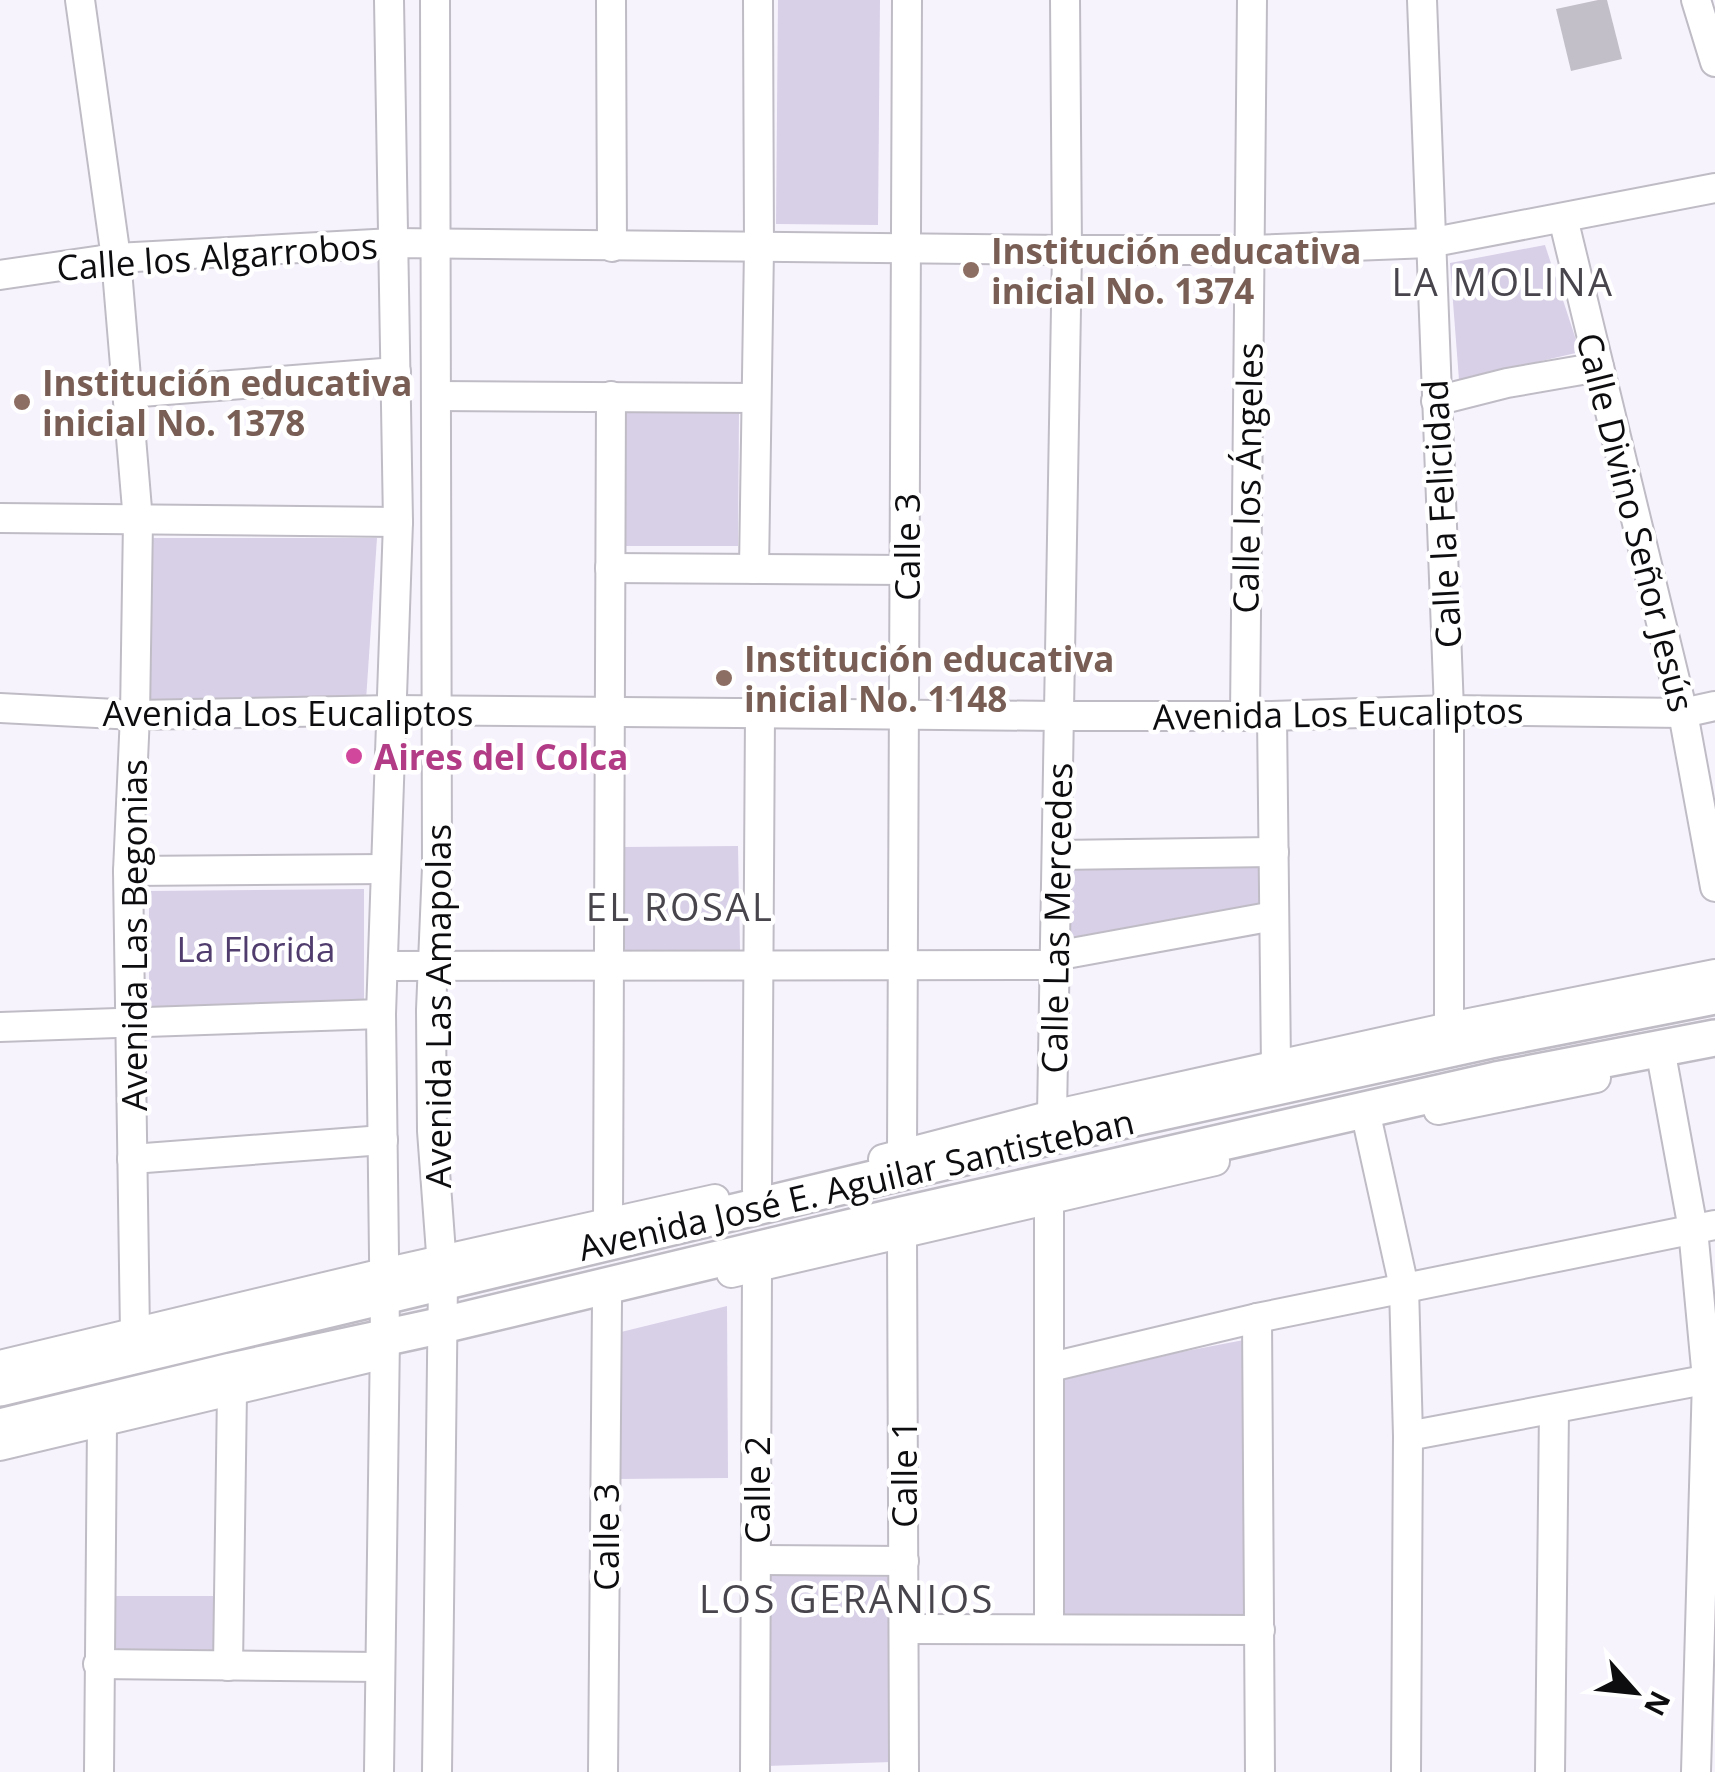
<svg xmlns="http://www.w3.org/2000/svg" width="1715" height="1772" font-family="'Open Sans',sans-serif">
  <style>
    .green { fill: #d8d0e7 }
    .building { fill: #c3bfc9 }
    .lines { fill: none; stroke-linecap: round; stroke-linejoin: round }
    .minor-casing { stroke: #c0bcc6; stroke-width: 32 }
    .major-casing { stroke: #c0bcc6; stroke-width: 40 }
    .minor { stroke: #fff; stroke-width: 28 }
    .major { stroke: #fff; stroke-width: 35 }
    .education-dot { fill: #8d6e63; stroke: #fff; stroke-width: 4 }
    .hotel-dot { fill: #d1479c; stroke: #fff; stroke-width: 4 }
    .labels { text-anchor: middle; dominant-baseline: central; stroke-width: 9; stroke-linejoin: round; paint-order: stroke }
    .education-label { font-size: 35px; font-weight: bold; fill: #785e54; stroke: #fff; text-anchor: start }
    .street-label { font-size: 35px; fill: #0d0c0f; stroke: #fff }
    .hotel-label { font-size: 35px; font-weight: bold; fill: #b23c85; stroke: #fff; text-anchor: start }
    .park-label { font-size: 35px; fill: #503c6d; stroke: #fff }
    .neighbourhood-label { font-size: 38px; letter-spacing: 2.5px; fill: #48454d; stroke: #fff }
  </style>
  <rect width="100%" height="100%" fill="#f7f3fd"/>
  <g class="green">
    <path d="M778 0H880L878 225 776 224Z"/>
    <path d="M1545 245 1580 352 1459 380 1450 263Z"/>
    <path d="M620 413H739L738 546H619Z"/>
    <path d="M145 538H377L366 700H151Z"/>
    <path d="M738 846 740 950 622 952 623 847Z"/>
    <path d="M1065 855 1266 860 1264 911 1061 947Z"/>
    <path d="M364 889V1006L149 1007V891Z"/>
    <path d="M727 1306 728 1478 616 1479 617 1333Z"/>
    <path d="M1249 1339 1251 1617 1059 1618 1061 1375Z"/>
    <path d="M769 1575 891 1577 892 1762 766 1766Z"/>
    <path d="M108 1596H222L221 1657 107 1656Z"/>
  </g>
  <path class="building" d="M1598 0H1607L1622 59 1571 71 1556 9Z"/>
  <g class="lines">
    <defs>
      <g id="minor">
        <path d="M80 0 116 258 138 521 135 715 128 871 135 1333"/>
        <path d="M435 0 437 867 431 1010 432 1131 443 1280 437 1772"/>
        <path d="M611 0 612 247"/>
        <path d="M1422 0 1449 710V1027"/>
        <path d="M1696 0 1715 62"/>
        <path d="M1563 218 1683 713 1715 887"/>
        <path d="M0 275 116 258 393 243 1067 250H1250L1429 243 1715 188"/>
        <path d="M128 393 396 372"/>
        <path d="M437 396 756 398"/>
        <path d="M1436 401 1507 383 1599 367"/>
        <path d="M0 518 398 522"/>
        <path d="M610 568 906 570"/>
        <path d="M754 569 759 248 758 0"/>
        <path d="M0 708 135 715 392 710 1059 716H1272L1449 710 1683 713 1715 706"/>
        <path d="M1245 716 1252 0"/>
        <path d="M1272 716 1276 1066"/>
        <path d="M1057 855 1274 852"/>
        <path d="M128 871 385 869"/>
        <path d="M1055 956 1274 916"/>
        <path d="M384 966 1055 965"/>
        <path d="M0 1027 381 1014"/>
        <path d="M1663 1065 1693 1229 1707 1379 1696 1772"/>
        <path d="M1438 1110 1596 1078"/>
        <path d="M1052 1115 1067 250 1065 0"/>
        <path d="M1368 1124 1404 1287 1408 1436 1406 1772"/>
        <path d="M902 1154 907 0"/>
        <path d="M132 1159 383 1140"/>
        <path d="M883 1159 1052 1115 1449 1027 1715 974"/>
        <path d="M757 1190 760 714"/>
        <path d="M608 1223 611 396"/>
        <path d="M902 1235 904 1772"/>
        <path d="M731 1273 1215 1161"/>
        <path d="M1257 1318 1260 1772"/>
        <path d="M0 1365 383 1273 715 1199"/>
        <path d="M1051 1367 1257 1318 1715 1225"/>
        <path d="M1408 1436 1715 1378"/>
        <path d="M0 1446 373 1357"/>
        <path d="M756 1560 904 1561"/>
        <path d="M904 1629 1260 1630"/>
        <path d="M1049 1629V1201"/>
        <path d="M98 1664 380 1667"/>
        <path d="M228 1666 232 1391"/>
        <path d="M99 1772 102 1423"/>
        <path d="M379 1772 385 1336 381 1014 398 522 389 0"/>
        <path d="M603 1772 607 1301"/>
        <path d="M755 1772 757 1268"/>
        <path d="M1550 1772 1554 1409"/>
      </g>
      <g id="major">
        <path d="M0 1388 1052 1136 1491 1040 1715 996"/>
        <path d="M0 1427 231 1371 443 1325 902 1215 1496 1080 1715 1038"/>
      </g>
    </defs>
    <use href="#minor" class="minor-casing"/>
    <use href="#major" class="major-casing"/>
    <use href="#minor" class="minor"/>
    <use href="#major" class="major"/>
  </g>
  <g class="education-dot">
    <circle cx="971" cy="270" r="10"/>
    <circle cx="22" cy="402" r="10"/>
    <circle cx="724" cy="678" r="10"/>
  </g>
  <circle class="hotel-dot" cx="354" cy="756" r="10"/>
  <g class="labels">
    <g class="education-label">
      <text x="991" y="250">Institución educativa<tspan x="991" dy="40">inicial No. 1374</tspan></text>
      <text x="42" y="382">Institución educativa<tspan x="42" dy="40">inicial No. 1378</tspan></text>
      <text x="744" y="658">Institución educativa<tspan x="744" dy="40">inicial No. 1148</tspan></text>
    </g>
    <g class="street-label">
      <text transform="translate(217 256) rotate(-4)">Calle los Algarrobos</text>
      <text transform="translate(1247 478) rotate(-89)">Calle los Ángeles</text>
      <text transform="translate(1441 514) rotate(-93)">Calle la Felicidad</text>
      <text transform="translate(1636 522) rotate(76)">Calle Divino Señor Jesús</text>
      <text transform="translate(906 547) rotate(-90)">Calle 3</text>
      <text x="288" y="712">Avenida Los Eucaliptos</text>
      <text transform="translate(1338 713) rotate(-1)">Avenida Los Eucaliptos</text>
      <text transform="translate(1056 918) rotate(-89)">Calle Las Mercedes</text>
      <text transform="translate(133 935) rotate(-90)">Avenida Las Begonias</text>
      <text transform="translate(437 1006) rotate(-90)">Avenida Las Amapolas</text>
      <text transform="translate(856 1184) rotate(-13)">Avenida José E. Aguilar Santisteban</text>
      <text transform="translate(903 1474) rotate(-90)">Calle 1</text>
      <text transform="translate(756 1490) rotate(-90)">Calle 2</text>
      <text transform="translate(605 1537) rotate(-90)">Calle 3</text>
    </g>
    <g class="hotel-label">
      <text x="374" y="756">Aires del Colca</text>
    </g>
    <g class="park-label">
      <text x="256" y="948">La Florida</text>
    </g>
    <g class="neighbourhood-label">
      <text x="1503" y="281">LA MOLINA</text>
      <text x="680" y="906">EL ROSAL</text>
      <text x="847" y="1598">LOS GERANIOS</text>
    </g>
  </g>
  <g transform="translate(1635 1692) rotate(117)" stroke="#ffffff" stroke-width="8" paint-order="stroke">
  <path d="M0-8L18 38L0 25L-18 38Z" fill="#0d0c0f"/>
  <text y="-15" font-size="28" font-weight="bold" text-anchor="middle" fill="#0d0c0f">N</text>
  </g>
</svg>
